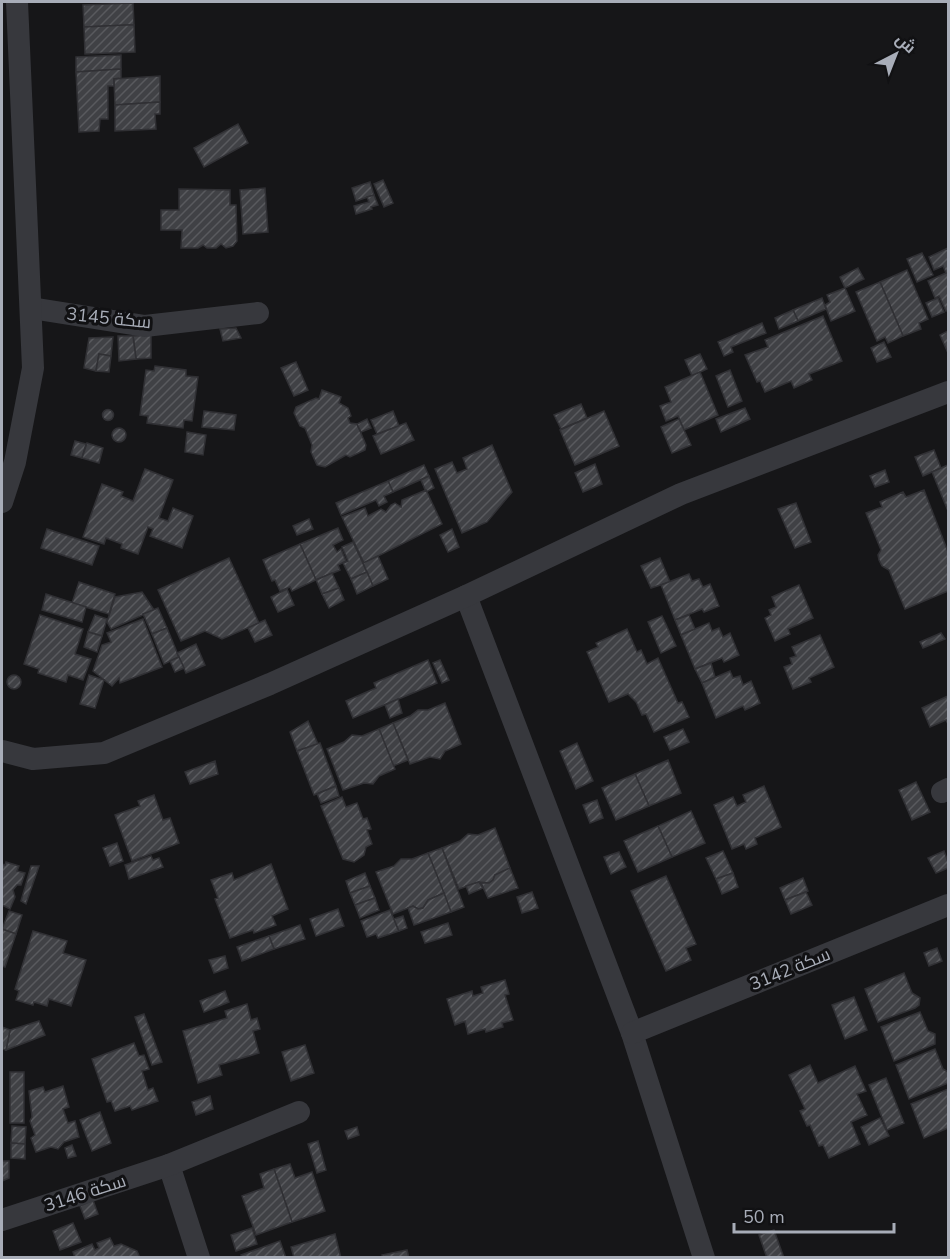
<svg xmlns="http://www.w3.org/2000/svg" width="950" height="1259" font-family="'Nunito Sans',Cairo,sans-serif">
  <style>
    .building { fill: url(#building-hatch); stroke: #303034; stroke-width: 1.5 }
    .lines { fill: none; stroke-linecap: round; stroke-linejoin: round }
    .minor { stroke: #37383d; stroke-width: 22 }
    .labels { text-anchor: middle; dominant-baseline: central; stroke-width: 6; stroke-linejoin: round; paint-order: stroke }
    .street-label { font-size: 18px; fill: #a8adb8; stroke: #111113 }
  </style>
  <defs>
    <pattern id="building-hatch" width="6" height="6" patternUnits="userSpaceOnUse" patternTransform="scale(1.5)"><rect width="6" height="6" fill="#404145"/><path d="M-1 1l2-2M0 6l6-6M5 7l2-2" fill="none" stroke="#595a5e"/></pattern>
  </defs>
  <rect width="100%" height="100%" fill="#161618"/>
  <g class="building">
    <path d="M133 3 134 25 84 27 83 5Z"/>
    <path d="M126 25H134L135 52 85 54 84 27Z"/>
    <path d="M121 55V69L76 72V57Z"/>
    <path d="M121 69V78L114 79V86H108V119H100L99 131 79 132 76 72Z"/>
    <path d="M160 76V102L115 105 114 79Z"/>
    <path d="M160 102V114H155L156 129 115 131V105Z"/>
    <path d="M238 124 248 143 204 167 194 148Z"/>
    <path d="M383 180 393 203 384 207 374 184Z"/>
    <path d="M370 182 374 195 356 201 352 188Z"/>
    <path d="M265 188 268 232 243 234 240 190Z"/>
    <path d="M179 189 230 190V205H236L237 241 233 246 226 248 221 244 216 248H207L203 245 198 248H181L182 230H161V210H179Z"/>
    <path d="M374 195 378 205 371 207 372 209 356 214 354 206 369 202 367 197Z"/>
    <path d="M948 248V310L946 311 939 296 935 298 928 281 946 273 943 266 934 270 929 257Z"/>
    <path d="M922 253 933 275 917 282 907 259Z"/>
    <path d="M858 268 864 279 845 288 840 277Z"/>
    <path d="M907 270 928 319 919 323 921 329 903 336 880 282Z"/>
    <path d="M880 282 903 336 888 343 885 337 877 341 856 292Z"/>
    <path d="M845 288 855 311 831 321 825 305 830 302 827 295Z"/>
    <path d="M822 298 826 309 798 321 793 310Z"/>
    <path d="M938 298 944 312 932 317 926 303Z"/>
    <path d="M793 310 798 321 779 329 775 318Z"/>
    <path d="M823 316 842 361 809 374 812 380 794 388 791 381 765 392 760 381 757 382 745 355 768 347 765 340Z"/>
    <path d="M762 323 766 333 731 347 733 352 724 356 718 342Z"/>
    <path d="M236 328 241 338 223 341 220 329Z"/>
    <path d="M948 331V353L940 335Z"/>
    <path d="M151 335V358L136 359 133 336Z"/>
    <path d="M118 336H133L136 359 119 361Z"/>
    <path d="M113 337 111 356 99 354 96 371 84 368 89 338Z"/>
    <path d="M884 342 891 357 877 362 871 348Z"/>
    <path d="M99 354 111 356 109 372 96 371Z"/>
    <path d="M700 354 707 369 692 376 685 360Z"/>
    <path d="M296 362 308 390 294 396 281 368Z"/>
    <path d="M155 366 186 370V376L198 377 192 421 184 420 183 428 147 423 148 416 140 415 146 370 154 371Z"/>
    <path d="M730 370 742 401 728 407 716 376Z"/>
    <path d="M700 372 718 415 684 430 678 416 666 421 660 406 671 402 665 387Z"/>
    <path d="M322 390 341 397 339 403 348 408 351 416 348 418 350 423 357 424 366 445 365 450 350 457 346 455 325 467 317 465 311 452 312 445 305 428 300 426 294 413 296 407 316 398 319 399Z"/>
    <path d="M581 404 587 418 561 429 554 415Z"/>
    <path d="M745 408 750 419 721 432 716 419Z"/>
    <circle cx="108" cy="415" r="5.5"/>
    <path d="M204 411 236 415 234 430 202 427Z"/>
    <path d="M393 411 399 426 377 434 371 420Z"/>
    <path d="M604 411 619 446 575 465 560 430Z"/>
    <path d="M367 419 371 428 361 432 357 424Z"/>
    <path d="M679 419 691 445 672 453 661 427Z"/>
    <path d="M406 423 414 440 381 454 373 436Z"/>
    <circle cx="119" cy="435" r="7"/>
    <path d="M187 432 206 435 203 455 185 452Z"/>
    <path d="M75 441 86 444 82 458 71 455Z"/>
    <path d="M87 443 103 448 99 463 82 458Z"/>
    <path d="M492 445 512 492 487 522 462 533 435 469 452 462 457 473 467 469 463 458Z"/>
    <path d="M934 450 941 468 923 476 915 457Z"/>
    <path d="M595 464 602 484 583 492 575 473Z"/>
    <path d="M424 465 429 476 393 492 388 481Z"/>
    <path d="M948 465V511L932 472Z"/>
    <path d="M145 469 173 480 159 518 168 521 173 508 193 516 182 548 150 536 153 529 148 527 138 554 121 548 122 544 106 538 104 544 83 537 102 484 123 492 121 496 133 501Z"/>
    <path d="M885 470 889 482 875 487 870 476Z"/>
    <path d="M429 476 434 488 426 492 421 480Z"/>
    <path d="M388 481 393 492 384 496 387 502 379 506 376 500 341 515 336 503Z"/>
    <path d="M426 490 442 524 364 563 342 517 365 508 368 516 381 509 386 512 391 505 395 503 401 507 402 500Z"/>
    <path d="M924 490 948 552V591L905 609 889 570 882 566 879 560 878 555 881 550 866 513 882 507 880 502 903 492 906 497Z"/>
    <path d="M796 503 811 542 795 548 778 509Z"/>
    <path d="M309 519 313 529 297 535 293 526Z"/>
    <path d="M338 528 343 540 333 545 337 552 341 549 346 561 338 565 340 570 316 580 300 544Z"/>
    <path d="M47 529 99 546 92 565 41 548Z"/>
    <path d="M452 529 459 547 448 552 440 535Z"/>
    <path d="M353 542 367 572 351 579 343 563 348 561 342 547Z"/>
    <path d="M300 544 316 580 292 591 290 587 280 591 275 580 272 581 263 560Z"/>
    <path d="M378 556 388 579 373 586 363 563Z"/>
    <path d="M229 558 259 623 222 639 205 631 181 641 158 590Z"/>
    <path d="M660 558 670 582 651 588 641 566Z"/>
    <path d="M367 572 373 586 357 594 351 579Z"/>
    <path d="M332 573 339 588 322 594 316 580Z"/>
    <path d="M689 574 692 581 699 579 703 587 710 584 719 606 704 612 702 609 675 620 661 585Z"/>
    <path d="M79 582 115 594 109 614 72 603Z"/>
    <path d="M799 585 813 618 788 629 790 634 775 641 765 618 771 615 769 610 776 607 772 597Z"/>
    <path d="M339 588 344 600 329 608 322 594Z"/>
    <path d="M287 589 294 605 278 612 271 597Z"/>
    <path d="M142 592 154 610 111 629 107 622 115 597Z"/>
    <path d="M46 594 86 607 82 622 42 610Z"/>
    <path d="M158 608 167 628 152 634 143 614Z"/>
    <path d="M40 615 83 629 75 654 91 659 83 680 68 675 66 682 38 673 39 669 24 664Z"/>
    <path d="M95 615 107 619 102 636 88 632Z"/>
    <path d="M689 615 695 629 681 635 675 620Z"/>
    <path d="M662 616 676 646 661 653 648 622Z"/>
    <path d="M143 619 162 667 120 683 119 678 112 686 93 671 102 645 111 642 107 633Z"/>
    <path d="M265 620 272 635 255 642 248 628Z"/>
    <path d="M709 623 712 631 719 628 723 637 730 633 739 655 724 662 722 658 695 669 681 635Z"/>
    <path d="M167 628 179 657 164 664 152 634Z"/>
    <path d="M627 629 637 652 641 650 647 664 658 658 678 703 682 702 689 717 654 732 646 714 642 715 636 702 628 694 609 702 587 652 598 647 596 643Z"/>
    <path d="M88 632 102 636 97 652 84 647Z"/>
    <path d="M941 633 945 639 923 648 920 642Z"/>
    <path d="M820 635 834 667 809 678 811 682 793 689 784 667 792 664 790 658 796 656 792 647Z"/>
    <path d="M196 644 205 665 186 673 177 653Z"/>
    <path d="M179 657 184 668 175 672 170 661Z"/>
    <path d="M428 660 437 683 353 718 346 701 376 688 374 683Z"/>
    <path d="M440 660 449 680 442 683 433 663Z"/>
    <path d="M711 663 715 677 702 683 695 669Z"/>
    <path d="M730 671 733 678 740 676 743 685 751 681 760 703 745 710 743 706 716 718 702 683Z"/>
    <circle cx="14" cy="682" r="7"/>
    <path d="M89 675 104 680 95 708 80 704Z"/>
    <path d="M948 696V724L946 720 930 727 922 708Z"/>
    <path d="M398 699 402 713 390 718 385 705Z"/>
    <path d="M445 703 461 744 445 751 440 759 430 757 410 764 393 723 410 716 418 710H428Z"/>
    <path d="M308 721 318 744 297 751 290 732Z"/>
    <path d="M393 723 408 760 393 766 379 729Z"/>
    <path d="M379 729 395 769 379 776 373 784 364 783 343 790 327 749 344 742 352 735 362 736Z"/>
    <path d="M683 729 689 742 670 750 664 737Z"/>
    <path d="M320 743 336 786 314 795 297 751Z"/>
    <path d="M577 743 593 781 576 789 560 751Z"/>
    <path d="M668 760 681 793 649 806 635 774Z"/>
    <path d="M215 761 218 774 190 784 185 772Z"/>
    <path d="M635 774 649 806 616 820 602 788Z"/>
    <path d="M916 782 930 812 912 820 899 790Z"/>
    <path d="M336 786 339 796 321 803 317 794Z"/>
    <path d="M764 786 781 827 755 838 757 844 746 849 744 844 732 849 714 805 733 797 737 806 746 802 743 795Z"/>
    <path d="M154 795 163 820 170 818 179 843 132 861 115 815 140 806 138 801Z"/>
    <path d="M342 797 346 807 357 803 363 819 367 818 371 829 367 830 372 844 366 847 364 855 354 862 343 859 321 806Z"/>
    <path d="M597 800 603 818 590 823 583 805Z"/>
    <path d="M691 811 705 843 672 857 658 826Z"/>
    <path d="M658 826 672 857 638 872 624 841Z"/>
    <path d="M495 828 510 868 495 875 493 880 489 883 479 882 459 889 442 848 460 841 468 834 478 835Z"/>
    <path d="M117 843 123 861 110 866 103 848Z"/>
    <path d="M442 848 464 907 451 912 428 853Z"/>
    <path d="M723 851 733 873 716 879 706 858Z"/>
    <path d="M944 851 948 862V868L936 873 928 858Z"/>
    <path d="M619 852 626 867 611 874 604 857Z"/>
    <path d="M428 853 444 893 428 900 423 908 418 909 413 906 393 914 376 872 394 866 401 859H412Z"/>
    <path d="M151 856 153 860 159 858 163 867 129 879 125 865Z"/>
    <path d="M6 862 19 866 17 871 25 873 21 885H17L13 890 15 897 10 909 2 905V864L5 865Z"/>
    <path d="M271 864 288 909 272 916 276 925 254 933 253 930 230 938 215 899 218 898 211 880 232 873 234 880Z"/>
    <path d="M31 866H39L26 904 21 901Z"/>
    <path d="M510 868 518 888 488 898 481 883H489L493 880 495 875Z"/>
    <path d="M365 873 370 886 350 893 346 881Z"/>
    <path d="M733 873 738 887 722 894 716 879Z"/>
    <path d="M666 876 696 944 686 948 691 960 666 971 631 891Z"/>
    <path d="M803 878 808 891 785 900 780 888Z"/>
    <path d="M479 882 483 888 469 894 466 886Z"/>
    <path d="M370 886 375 898 355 905 350 893Z"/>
    <path d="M532 892 538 908 522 913 517 897Z"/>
    <path d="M806 892 812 905 791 914 785 900Z"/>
    <path d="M444 893 451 912 414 925 408 908 413 906 418 909 423 908 428 900Z"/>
    <path d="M375 898 379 910 360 918 355 905Z"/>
    <path d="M338 909 344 926 316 936 310 919Z"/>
    <path d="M390 910 399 931 378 938 376 934 367 937 361 921Z"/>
    <path d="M9 911 22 915 16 934 2 929Z"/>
    <path d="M403 916 407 928 399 931 394 919Z"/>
    <path d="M448 923 452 935 425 943 421 932Z"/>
    <path d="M300 925 305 939 274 949 269 936Z"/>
    <path d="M2 929 16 934 5 967 2 966Z"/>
    <path d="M33 931 67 941 63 953 86 960 71 1006 49 999 47 1006 34 1002 33 1005 16 1000 19 991 15 989Z"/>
    <path d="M269 936 274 949 242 961 237 947Z"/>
    <path d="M937 948 942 961 929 966 924 953Z"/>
    <path d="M225 956 228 968 214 973 209 960Z"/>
    <path d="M904 973 912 993 920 998 919 1005 915 1008 878 1022 865 989Z"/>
    <path d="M505 980 509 994 505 995 513 1020 502 1023 503 1027 486 1032 485 1029 468 1034 465 1021 455 1025 447 999 472 991 473 996 483 993 481 987Z"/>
    <path d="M225 991 229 1002 204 1012 200 1001Z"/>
    <path d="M854 997 867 1030 845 1039 832 1005Z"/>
    <path d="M247 1004 251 1020 257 1018 260 1029 253 1031 259 1053 219 1065 222 1075 198 1083 183 1031 227 1018 225 1011Z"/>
    <path d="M920 1012 928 1031 935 1034V1044L894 1061 881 1027Z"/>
    <path d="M144 1014 162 1062 152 1065 135 1017Z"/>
    <path d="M39 1021 45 1035 6 1050 10 1030Z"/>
    <path d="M2 1027 10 1030 6 1050 2 1049Z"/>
    <path d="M134 1043 139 1056 144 1055 149 1069 142 1071 148 1090 153 1088 158 1101 132 1110 130 1106 115 1111 111 1101 107 1102 92 1059Z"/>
    <path d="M305 1045 314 1073 291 1081 282 1052Z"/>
    <path d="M935 1049 943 1069 948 1072V1083L909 1099 896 1065Z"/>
    <path d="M810 1065 818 1083 855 1066 866 1091 857 1094 867 1115 851 1122 860 1144 829 1158 823 1145 819 1146 810 1125 807 1126 800 1111 805 1109 789 1075Z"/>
    <rect x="10" y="1072" width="14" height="51"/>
    <path d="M886 1078 904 1123 887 1130 869 1085Z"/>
    <path d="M63 1086 69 1107 63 1109 68 1123 75 1121 79 1137 64 1142 58 1149 51 1147 36 1152 31 1138 35 1135 30 1121 32 1117 29 1091 43 1087 45 1092Z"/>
    <path d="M948 1089V1128L924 1138 911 1104Z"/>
    <path d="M210 1096 213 1109 196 1115 192 1102Z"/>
    <path d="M100 1112 111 1143 92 1151 80 1120Z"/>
    <path d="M880 1118 889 1136 869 1145 861 1127Z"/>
    <path d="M12 1126 26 1127 25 1144 11 1143Z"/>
    <path d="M357 1127 359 1135 348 1139 345 1131Z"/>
    <path d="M318 1141 326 1170 317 1173 308 1144Z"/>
    <path d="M11 1143 25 1144V1159L11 1158Z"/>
    <path d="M72 1145 76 1156 68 1158 65 1148Z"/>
    <path d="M2 1161H9V1178L2 1181Z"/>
    <path d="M290 1164 295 1178 312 1172 325 1211 292 1222 274 1169Z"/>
    <path d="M274 1169 292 1222 256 1235 242 1196 264 1188 260 1174Z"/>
    <path d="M93 1200 98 1214 85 1219 80 1206Z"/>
    <path d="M73 1223 81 1242 60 1250 53 1231Z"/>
    <path d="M252 1228 257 1244 236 1251 231 1235Z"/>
    <path d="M774 1230 784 1258H767L759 1235Z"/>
    <path d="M335 1234 341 1258H294L291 1247Z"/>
    <path d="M110 1238 114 1246 121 1244 137 1251 140 1258H75L73 1252 92 1244 95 1250 99 1248 97 1243Z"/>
    <path d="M280 1241 286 1258H242L241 1255Z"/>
    <path d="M407 1250 409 1258H383L382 1255Z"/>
  </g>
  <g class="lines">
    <g class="minor">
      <path d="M31 308 145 326 258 313"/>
      <path d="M2 502 15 462 33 368 17 2"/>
      <path d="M466 596 632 1033 704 1258"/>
      <path d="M2 751 33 759 104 753 270 684 466 596 681 494 948 392"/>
      <path d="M942 792 948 789"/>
      <path d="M632 1033 948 905"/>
      <path d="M169 1165 199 1258"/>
      <path d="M2 1220 169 1165 299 1112"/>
    </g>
  </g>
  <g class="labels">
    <g class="street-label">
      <text transform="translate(109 318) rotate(6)">سكة 3145</text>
      <text transform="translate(790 969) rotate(-22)">سكة 3142</text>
      <text transform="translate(85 1193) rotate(-18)">سكة 3146</text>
    </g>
  </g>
  <rect width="950" height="1259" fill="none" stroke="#a8adb8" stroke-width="6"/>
  <g transform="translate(896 54) rotate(42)" stroke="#111113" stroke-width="4.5" paint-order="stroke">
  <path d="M0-4.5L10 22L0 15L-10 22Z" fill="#a8adb8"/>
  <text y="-9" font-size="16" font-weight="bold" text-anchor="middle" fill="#a8adb8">ش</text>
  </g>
  <path d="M734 1223v9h160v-9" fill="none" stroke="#a8adb8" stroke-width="3"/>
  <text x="743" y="1223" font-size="18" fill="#a8adb8" stroke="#111113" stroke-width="4.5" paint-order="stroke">50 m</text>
</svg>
